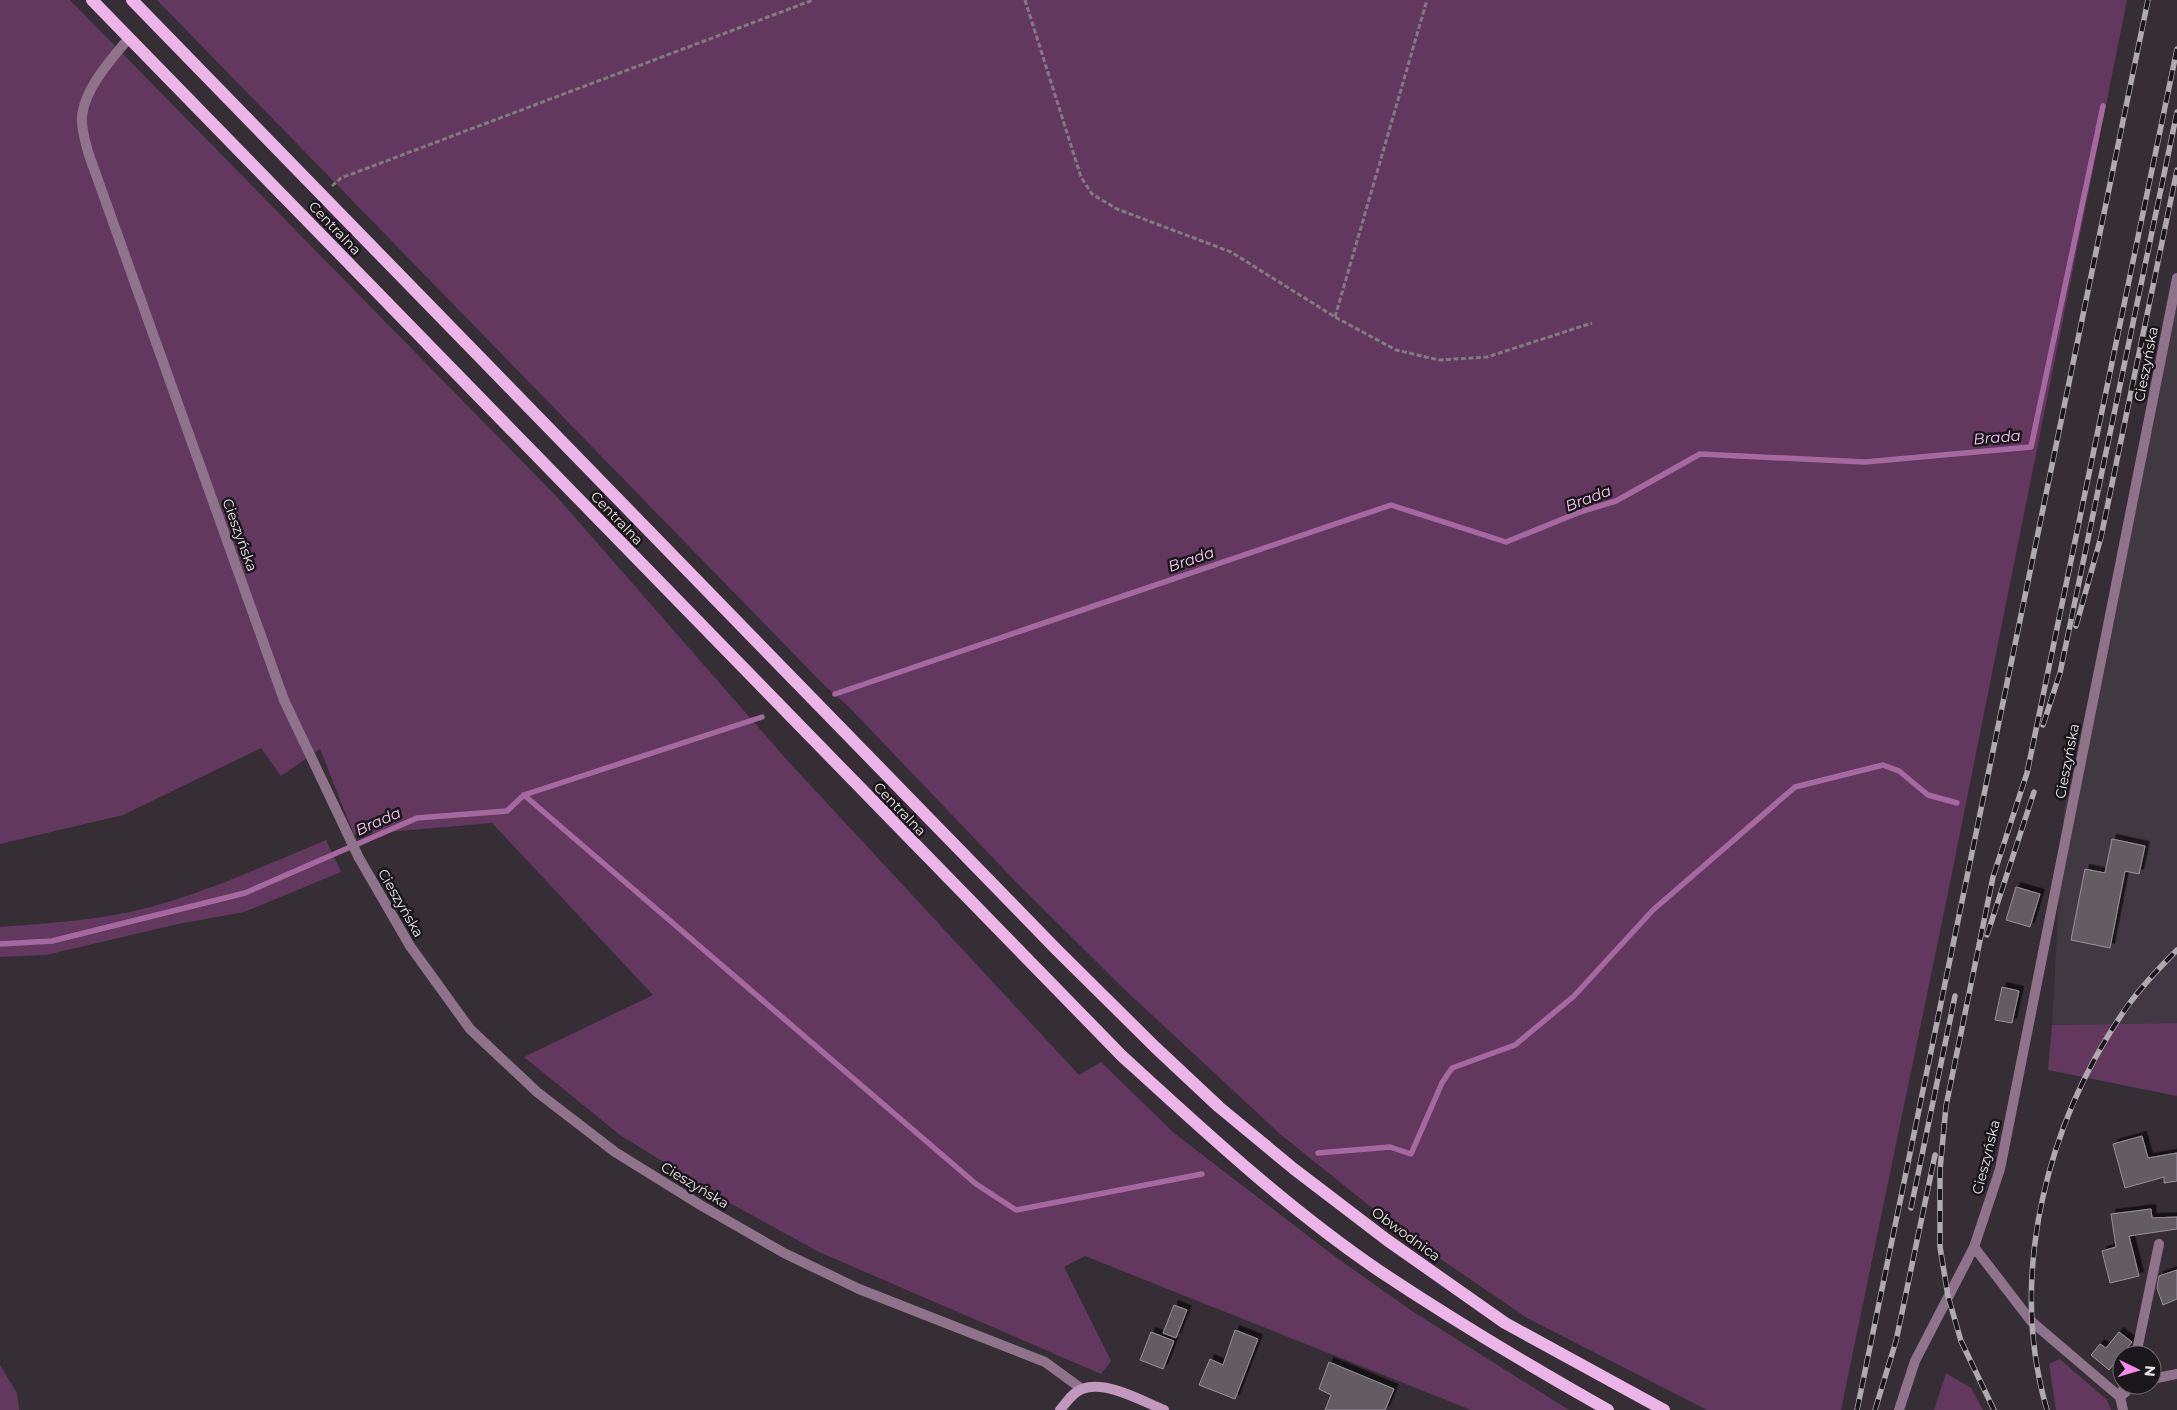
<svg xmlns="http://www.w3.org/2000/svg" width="2177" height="1410" font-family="Montserrat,sans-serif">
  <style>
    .built { fill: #423841 }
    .green { fill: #62385f }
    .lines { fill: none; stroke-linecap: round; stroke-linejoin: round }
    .stream { stroke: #a569a0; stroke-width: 5.5 }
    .building { fill: #635b62; stroke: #999198; filter: url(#shadow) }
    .path { stroke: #817b80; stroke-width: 3; stroke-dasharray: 5 2.5; stroke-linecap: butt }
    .lane { stroke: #8e738b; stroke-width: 10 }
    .street { stroke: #8e738b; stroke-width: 10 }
    .secondary { stroke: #c398bf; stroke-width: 10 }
    .primary { stroke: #ecb5e7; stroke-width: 12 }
    .rail-casing { stroke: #afaaae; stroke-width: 5.5 }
    .rail { stroke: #1a171a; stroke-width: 4; stroke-dasharray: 11; stroke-linecap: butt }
    .labels { text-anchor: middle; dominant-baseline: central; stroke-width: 5; stroke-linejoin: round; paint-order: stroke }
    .street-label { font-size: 14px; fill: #e9e4e8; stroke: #1a171a }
    .water-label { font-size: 15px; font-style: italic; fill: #fac7f4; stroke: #1a171a }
  </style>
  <defs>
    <filter id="shadow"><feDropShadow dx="4.5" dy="-4.5" stdDeviation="0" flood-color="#0009"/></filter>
  </defs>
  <rect width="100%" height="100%" fill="#352e34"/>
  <path class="built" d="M2177 289V1023L2052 1025 2064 811Z"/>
  <g class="green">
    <path d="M0 0H70L557 497 787 760 1079 1075 1101 1062 1174 1133 1333 1255 1412 1311 1569 1410H1471L1085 1256 1064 1267 1111 1361 1101 1374 819 1252 728 1202 620 1135 524 1057 653 995 492 823 354 835 320 749 281 776 261 748 123 815 0 844Z"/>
    <path d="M157 0H2127L1949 888 1841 1410H1707L1527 1318 1407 1236 1280 1134 1123 988 1017 883 848 706 825 686Z"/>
    <path d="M326 840 341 872 244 912 178 924 46 955 0 957V927C51 923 102 920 151 907 211 890 269 864 326 840Z"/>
    <path d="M2177 1023V1096L2048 1070 2052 1025Z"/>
    <path d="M2060 1359 2107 1400 2111 1410H2056L2049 1364Z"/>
    <path d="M0 1365 17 1393 19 1410H0Z"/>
    <path d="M1946 1373 1971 1388 1983 1410H1934Z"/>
  </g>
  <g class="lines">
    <g class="stream">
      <path d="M835 694 1391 505 1506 542 1580 512 1616 501 1700 454 1865 462 2031 447 2103 106"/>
      <path d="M524 795 976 1184 1016 1210 1202 1174"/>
      <path d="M0 944 52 941 245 893 417 818 507 811 524 795 762 717"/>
      <path d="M1318 1153 1390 1147 1411 1154 1442 1083 1452 1068 1515 1045 1574 996 1653 910 1795 787 1883 765 1899 771 1928 795 1957 803"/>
    </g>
  </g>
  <g class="building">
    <path d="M2112 839 2145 846 2139 874 2125 871 2110 948 2071 940 2085 869 2105 873Z"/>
    <path d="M2016 887 2040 894 2030 927 2006 920Z"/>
    <path d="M2002 987 2019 991 2012 1023 1995 1020Z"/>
    <path d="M2142 1136 2148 1158 2177 1153V1181L2164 1183V1177L2125 1188 2113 1144Z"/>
    <path d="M2151 1209 2152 1218 2177 1217V1229L2129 1236 2139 1276 2110 1283 2102 1251 2116 1247 2111 1214Z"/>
    <path d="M2177 1270V1299L2163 1305 2157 1288 2159 1276Z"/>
    <path d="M1174 1305 1187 1310 1176 1338 1163 1333Z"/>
    <path d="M1235 1330 1258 1339 1235 1399 1199 1385 1210 1359 1223 1365Z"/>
    <path d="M1151 1332 1174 1341 1163 1369 1140 1360Z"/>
    <path d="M2119 1332 2132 1342 2109 1370 2091 1355 2100 1344 2106 1348Z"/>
    <path d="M1329 1362 1394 1389 1385 1410H1325L1331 1395 1319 1389Z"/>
  </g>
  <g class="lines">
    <g class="path">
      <path d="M1025 0 1081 177 1092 194 1117 209 1231 252 1335 317 1396 350 1439 360 1487 357 1592 323"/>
      <path d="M332 186 341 178 813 0"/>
      <path d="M1335 317 1427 0"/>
    </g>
    <g class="lane">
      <path d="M1974 1247 2000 1169 2177 278"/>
      <path d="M2136 1355 2159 1244"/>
      <path d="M2152 1379 2177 1374"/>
      <path d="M2125 1385 2120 1397 2133 1385"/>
    </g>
    <g class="street">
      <path d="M129 38C112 58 84 89 82 117 81 129 86 144 89 155L284 700 359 858 410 946 470 1029 537 1092 615 1152 702 1206 784 1253 859 1289 1045 1362 1082 1389"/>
      <path d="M1899 1410 1915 1361 1974 1247 2031 1321 2120 1397 2123 1410"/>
    </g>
    <path class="secondary" d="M1060 1410C1066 1403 1073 1392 1082 1389 1106 1380 1142 1401 1164 1410"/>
    <g class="primary">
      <path d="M92 0 1122 1056C1204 1131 1287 1208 1378 1270 1453 1320 1530 1366 1608 1410"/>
      <path d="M132 0 1057 950 1155 1047 1219 1107 1294 1169 1387 1240 1505 1323 1664 1410"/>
    </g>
    <defs>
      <g id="rail">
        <path d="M2076 626 2101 537 2177 170"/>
        <path d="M2043 725 2060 673 2177 112"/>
        <path d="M1987 935 2034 792"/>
        <path d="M1911 1208 1955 996"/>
        <path d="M1857 1410 2148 0"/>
        <path d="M1875 1410 1896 1341 1935 1155"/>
        <path d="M1994 1410 1961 1341 1948 1296 1940 1247V1170L1946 1106 1993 877 2027 773 2177 49"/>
        <path d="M2047 1410C2007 1273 2048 1118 2129 1004 2143 985 2160 967 2177 950"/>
      </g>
    </defs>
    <use href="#rail" class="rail-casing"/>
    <use href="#rail" class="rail"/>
  </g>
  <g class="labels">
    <g class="street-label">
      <text transform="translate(335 228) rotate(46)">Centralna</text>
      <text transform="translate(2146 364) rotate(-79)">Cieszyńska</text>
      <text transform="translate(617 518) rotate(46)">Centralna</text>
      <text transform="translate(240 535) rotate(70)">Cieszyńska</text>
      <text transform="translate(2067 761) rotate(-79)">Cieszyńska</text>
      <text transform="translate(900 809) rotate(46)">Centralna</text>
      <text transform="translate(401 903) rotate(60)">Cieszyńska</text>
      <text transform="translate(1986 1157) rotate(-76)">Cieszyńska</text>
      <text transform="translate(695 1185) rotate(31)">Cieszyńska</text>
      <text transform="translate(1406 1234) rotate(36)">Obwodnica</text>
    </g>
    <g class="water-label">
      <text transform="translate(1997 437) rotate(-5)">Brada</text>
      <text transform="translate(1588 498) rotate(-21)">Brada</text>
      <text transform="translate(1191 559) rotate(-19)">Brada</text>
      <text transform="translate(378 821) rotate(-24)">Brada</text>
    </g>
  </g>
  <g transform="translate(2137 1370) rotate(95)"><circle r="24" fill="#1a171a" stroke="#6d696c"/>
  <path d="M0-4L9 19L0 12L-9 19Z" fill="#f689ee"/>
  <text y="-8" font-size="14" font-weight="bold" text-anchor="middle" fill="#e9e4e8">N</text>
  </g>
</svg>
